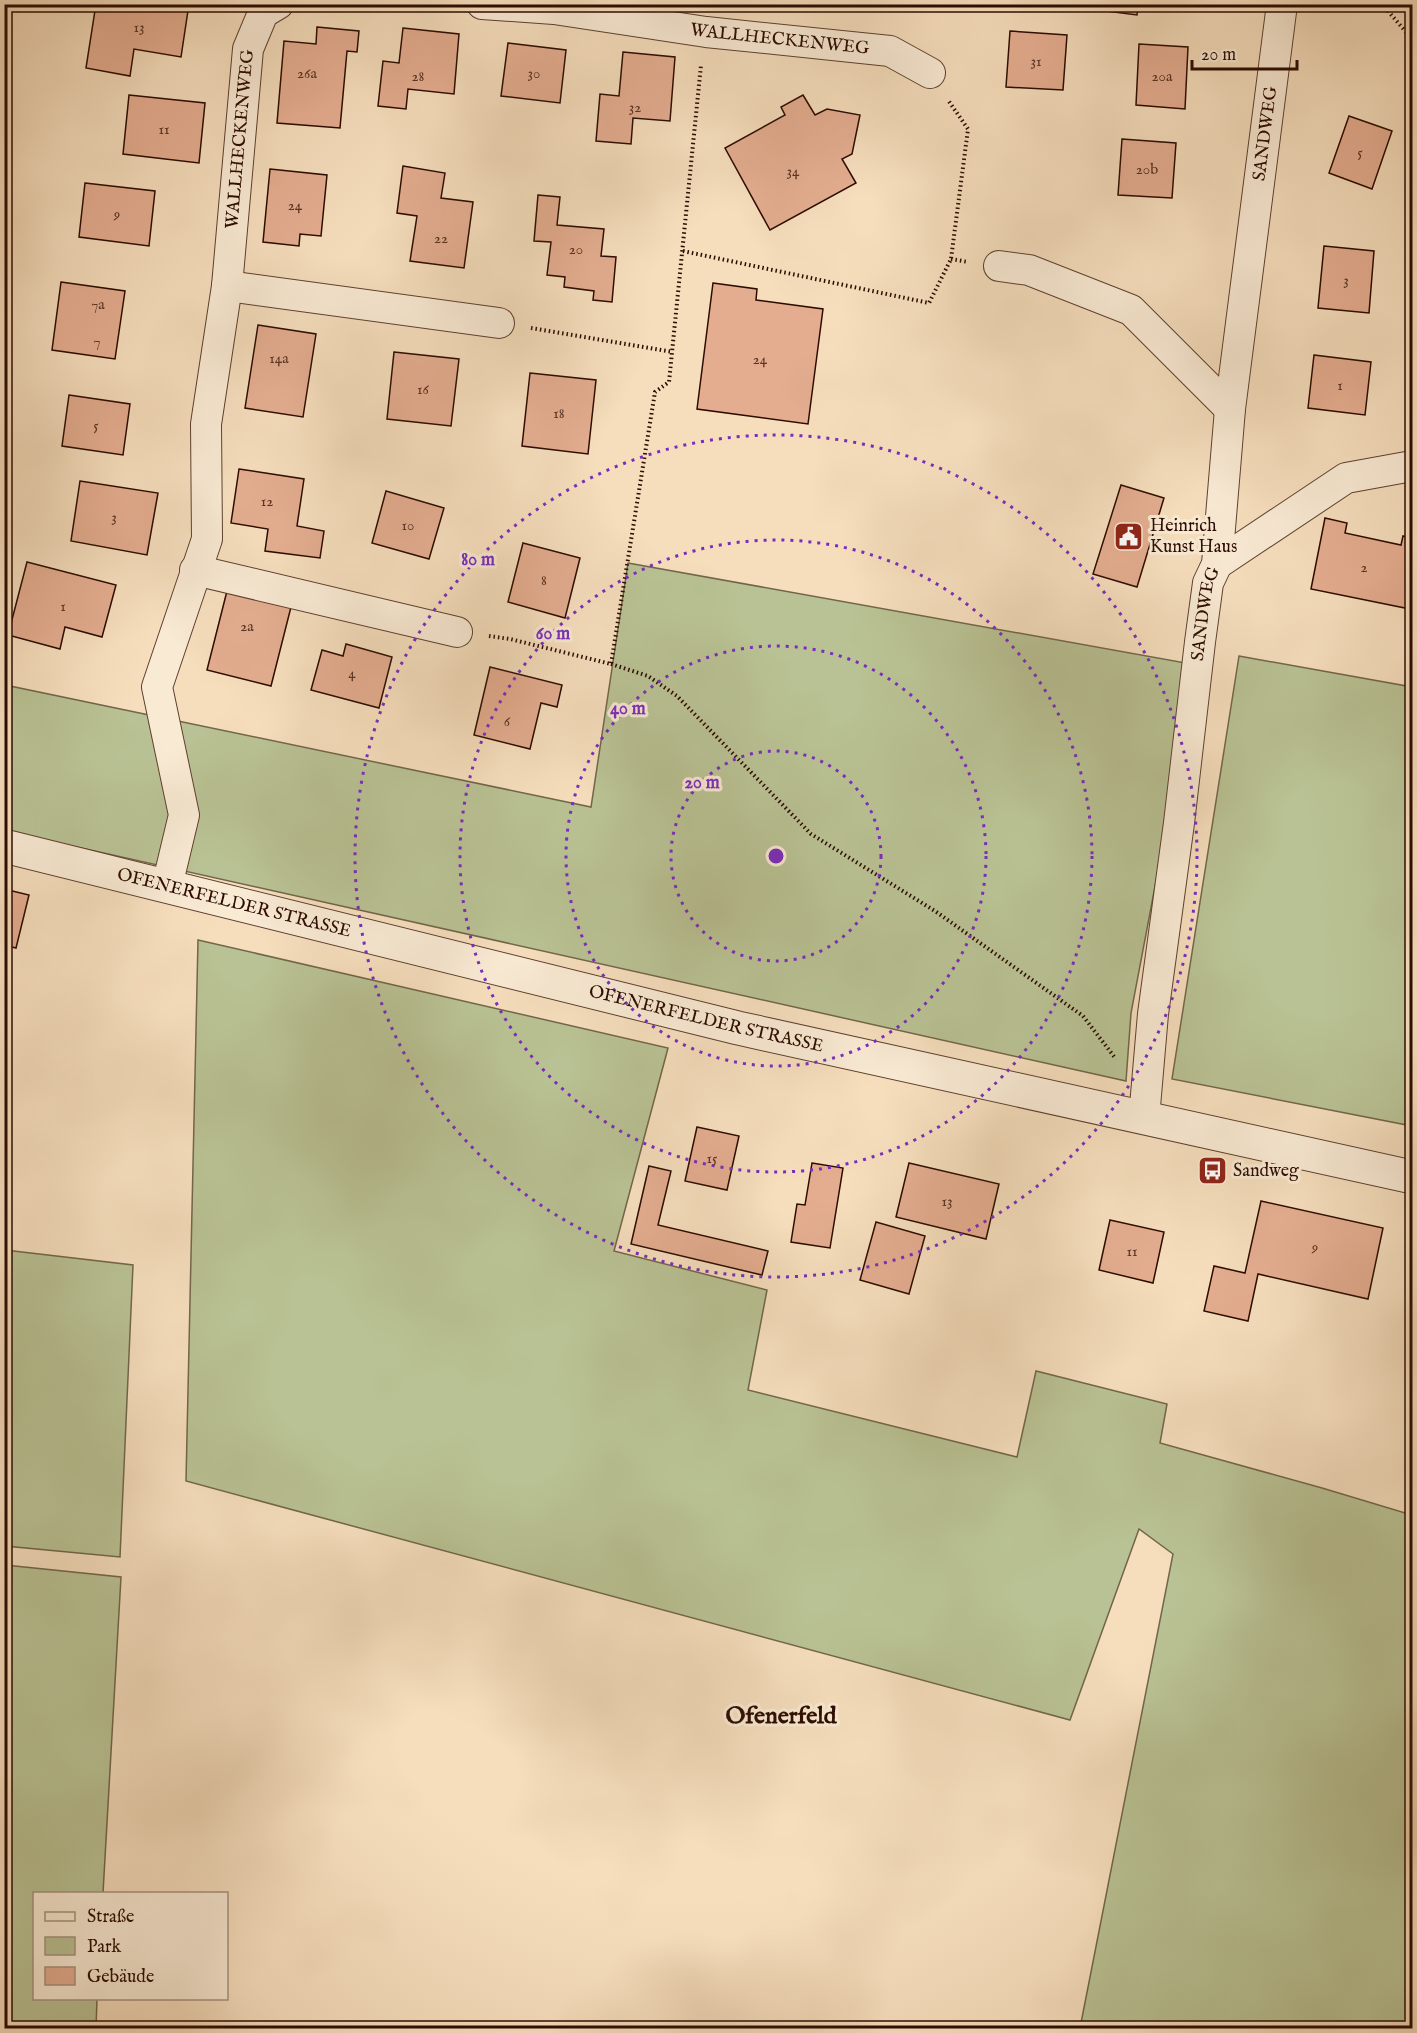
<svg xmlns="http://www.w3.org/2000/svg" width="1417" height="2033" font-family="'IM FELL English',serif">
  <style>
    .green { fill: #b9c294; stroke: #72664a; stroke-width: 1.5 }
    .building { fill: #e4ad90; stroke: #2c0b00; stroke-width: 1.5 }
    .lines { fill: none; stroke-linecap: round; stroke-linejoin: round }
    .minor-casing { stroke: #5e402f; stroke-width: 32 }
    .tertiary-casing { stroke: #5e402f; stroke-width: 35 }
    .path { stroke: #2c0b00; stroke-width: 4; stroke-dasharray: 1.5 3; stroke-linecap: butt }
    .minor { stroke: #f9ead4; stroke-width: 30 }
    .tertiary { stroke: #f9ead4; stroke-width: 33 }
    .ring { fill: none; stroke: #7b2cbf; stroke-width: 3; stroke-dasharray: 3 6 }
    .labels { text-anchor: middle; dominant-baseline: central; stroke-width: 6; stroke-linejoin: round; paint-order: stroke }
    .number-label { font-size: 15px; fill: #5a3424 }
    .street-label { font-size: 18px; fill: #2c0b00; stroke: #f9ead4 }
    .poi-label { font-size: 18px; fill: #2c0b00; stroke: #f9ead4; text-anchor: start }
    .district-label { font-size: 24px; font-weight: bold; fill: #2c0b00; stroke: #f9ead4 }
    .centre { fill: #7b2cbf; stroke: #f9ead4; stroke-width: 3 }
    .ring-label { font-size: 18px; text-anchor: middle; font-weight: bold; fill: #7b2cbf; stroke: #f9ead4; stroke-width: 6; stroke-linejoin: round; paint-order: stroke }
  </style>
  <rect width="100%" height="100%" fill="#f6debd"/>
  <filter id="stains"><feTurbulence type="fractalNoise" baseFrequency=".00333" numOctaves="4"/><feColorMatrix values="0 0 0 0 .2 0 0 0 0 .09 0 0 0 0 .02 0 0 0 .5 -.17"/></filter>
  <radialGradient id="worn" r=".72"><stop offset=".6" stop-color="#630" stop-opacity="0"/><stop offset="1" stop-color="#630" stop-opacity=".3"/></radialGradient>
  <g class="green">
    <path d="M628 563 1197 665 1131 1013 1126 1081 5 831V685L591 807Z"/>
    <path d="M1239 656 1412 687V1126L1172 1079Z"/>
    <path d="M198 940 668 1048 614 1251 767 1290 748 1390 1017 1457 1036 1371 1167 1404 1160 1443 1322 1488 1412 1515V2028H1080L1173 1554 1139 1529 1070 1720 186 1481Z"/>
    <path d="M5 1250 133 1265 120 1557 5 1546Z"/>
    <path d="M5 1565 121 1577 103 1893 34 1894V1998L97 1999 96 2028H5Z"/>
  </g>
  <g class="building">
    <path d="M96 4H189L181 57 134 49 130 76 86 68Z"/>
    <path d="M884 4H910L909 8Z"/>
    <path d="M1092 4H1138L1137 15 1091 9Z"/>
    <path d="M317 27 359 31 357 52 347 51 340 128 277 123 284 41 316 44Z"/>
    <path d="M403 28 459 34 454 94 408 89 406 109 378 106 383 61 399 63Z"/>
    <path d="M1010 31 1067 35 1063 90 1006 87Z"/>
    <path d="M508 43 566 50 560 103 501 96Z"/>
    <path d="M1139 44 1188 47 1185 109 1136 105Z"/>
    <path d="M623 52 675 57 670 121 633 118 631 144 596 141 600 94 619 96Z"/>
    <path d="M129 95 205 103 199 163 123 154Z"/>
    <path d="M803 95 815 115 827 109 860 115 852 154 842 159 856 183 770 230 725 148 785 115 781 107Z"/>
    <path d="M1349 116 1392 131 1372 189 1329 173Z"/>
    <path d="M1122 139 1176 143 1172 198 1118 195Z"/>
    <path d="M403 166 445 173 441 198 473 202 464 268 410 261 417 216 397 213Z"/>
    <path d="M270 169 327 175 321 236 300 234 299 246 263 242Z"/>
    <path d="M85 183 155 191 149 246 79 237Z"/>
    <path d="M538 195 560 197 557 225 604 229 601 256 616 257 612 302 593 300 594 291 564 287 565 277 547 275 551 242 534 241Z"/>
    <path d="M1324 246 1374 251 1369 313 1318 308Z"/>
    <path d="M61 282 125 291 115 359 52 350Z"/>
    <path d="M713 283 757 289 756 300 823 309 808 424 697 409Z"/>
    <path d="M258 325 316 334 303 417 245 408Z"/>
    <path d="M394 352 459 359 451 426 387 419Z"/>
    <path d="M1314 355 1371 362 1365 415 1308 408Z"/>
    <path d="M530 373 596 380 588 454 522 446Z"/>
    <path d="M69 395 130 404 123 455 62 446Z"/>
    <path d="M239 469 304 479 297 526 324 531 320 558 265 551 268 529 231 523Z"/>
    <path d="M80 481 158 493 147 555 71 541Z"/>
    <path d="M1121 485 1164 498 1137 587 1093 574Z"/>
    <path d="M386 491 444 508 429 559 372 543Z"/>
    <path d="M1325 518 1347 523 1345 533 1401 545 1403 536 1412 538V596L1410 609 1311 589Z"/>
    <path d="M523 543 580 558 565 618 508 602Z"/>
    <path d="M27 562 116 585 102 637 65 627 60 649 8 635Z"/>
    <path d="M227 591 291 607 271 686 207 670Z"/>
    <path d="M346 644 392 657 379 708 311 690 322 650 343 656Z"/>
    <path d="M490 667 562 685 557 707 541 703 530 749 474 735Z"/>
    <path d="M4 889 29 895 16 948 4 945Z"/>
    <path d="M697 1127 739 1136 727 1190 685 1181Z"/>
    <path d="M812 1163 843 1168 830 1248 791 1242 797 1204 805 1205Z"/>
    <path d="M909 1163 999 1184 986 1239 896 1217Z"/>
    <path d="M649 1166 671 1171 658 1225 768 1251 762 1275 631 1244Z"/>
    <path d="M1261 1201 1383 1228 1368 1299 1258 1274 1248 1321 1204 1311 1214 1266 1245 1273Z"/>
    <path d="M1110 1220 1164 1232 1153 1283 1099 1270Z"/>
    <path d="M876 1222 925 1236 909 1294 860 1280Z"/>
  </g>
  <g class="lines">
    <defs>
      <g id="minor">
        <path id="s1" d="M482 4 554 9 706 32 890 51 930 73"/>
        <path d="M999 266 1029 270 1131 310 1230 409"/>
        <path d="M227 286 499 323"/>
        <path d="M1217 564 1346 478 1412 466"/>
        <path d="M195 570 457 632"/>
        <path id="s2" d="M167 886 184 815 157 687 207 539 206 424 227 286 248 49 263 13 278 4"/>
        <path id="s3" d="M1144 1118 1153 1014 1179 823 1200 642 1208 583 1217 564 1230 409 1282 4"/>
      </g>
      <g id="tertiary">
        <path id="s4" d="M4 846 738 1028 1412 1177"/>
      </g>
    </defs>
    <use href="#minor" class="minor-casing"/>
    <use href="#tertiary" class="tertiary-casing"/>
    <g class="path">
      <path d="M1382 4 1412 39"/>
      <path d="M683 251 929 303 951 259 968 129 948 100"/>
      <path d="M951 259 968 262"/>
      <path d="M531 328 673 352"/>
      <path d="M489 636 510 639 611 664 655 392 669 382 701 65"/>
      <path d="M611 664 648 676 677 696 811 834 935 911 1083 1016 1116 1059"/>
    </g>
    <use href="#minor" class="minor"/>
    <use href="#tertiary" class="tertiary"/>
  </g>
  <g class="ring">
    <circle cx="776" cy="856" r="105"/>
    <circle cx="776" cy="856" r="210"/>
    <circle cx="776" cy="856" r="316"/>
    <circle cx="776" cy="856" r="421"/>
  </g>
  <defs>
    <symbol id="civic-square" viewBox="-11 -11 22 22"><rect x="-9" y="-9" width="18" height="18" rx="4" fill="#8f2418" stroke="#f9ead4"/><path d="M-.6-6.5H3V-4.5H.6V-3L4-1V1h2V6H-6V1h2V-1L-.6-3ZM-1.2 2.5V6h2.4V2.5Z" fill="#fff"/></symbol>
    <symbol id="bus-square" viewBox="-11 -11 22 22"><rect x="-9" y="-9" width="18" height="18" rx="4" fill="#8f2418" stroke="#f9ead4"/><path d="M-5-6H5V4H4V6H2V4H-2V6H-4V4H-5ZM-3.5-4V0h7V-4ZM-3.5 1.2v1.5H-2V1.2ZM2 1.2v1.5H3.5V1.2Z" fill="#fff"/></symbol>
  </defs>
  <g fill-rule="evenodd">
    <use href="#civic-square" x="1112" y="520" width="33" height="33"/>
    <use href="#bus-square" x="1196" y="1154" width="33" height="33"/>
  </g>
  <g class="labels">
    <g class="number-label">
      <text x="139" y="27">13</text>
      <text x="1036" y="61">31</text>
      <text x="307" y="73">26a</text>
      <text x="534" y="73">30</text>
      <text x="418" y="76">28</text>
      <text x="1162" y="76">20a</text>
      <text x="635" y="107">32</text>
      <text x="164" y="129">11</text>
      <text x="1360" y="152">5</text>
      <text x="1147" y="169">20b</text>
      <text x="793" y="171">34</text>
      <text x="295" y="205">24</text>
      <text x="117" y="214">9</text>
      <text x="441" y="238">22</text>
      <text x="576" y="249">20</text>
      <text x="1346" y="280">3</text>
      <text x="98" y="304">7a</text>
      <text x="97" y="341">7</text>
      <text x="279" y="358">14a</text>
      <text x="760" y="359">24</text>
      <text x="1340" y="385">1</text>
      <text x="423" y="389">16</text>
      <text x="559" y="413">18</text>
      <text x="96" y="425">5</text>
      <text x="267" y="501">12</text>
      <text x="114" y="517">3</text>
      <text x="408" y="525">10</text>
      <text x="1364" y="567">2</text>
      <text x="544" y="580">8</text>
      <text x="63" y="606">1</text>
      <text x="247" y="626">2a</text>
      <text x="352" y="673">4</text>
      <text x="507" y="721">6</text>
      <text x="712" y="1158">15</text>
      <text x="947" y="1201">13</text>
      <text x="1315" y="1247">9</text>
      <text x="1132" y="1251">11</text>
    </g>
    <g class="street-label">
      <text stroke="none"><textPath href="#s1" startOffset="300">WALLHECKENWEG</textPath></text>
      <text stroke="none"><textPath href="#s3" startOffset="993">SANDWEG</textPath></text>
      <text stroke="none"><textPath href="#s2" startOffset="762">WALLHECKENWEG</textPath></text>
      <text stroke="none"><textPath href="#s3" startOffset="508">SANDWEG</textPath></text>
      <text stroke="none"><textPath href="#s4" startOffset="237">OFENERFELDER STRASSE</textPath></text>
      <text stroke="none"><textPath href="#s4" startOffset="723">OFENERFELDER STRASSE</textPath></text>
    </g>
    <g class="poi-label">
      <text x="1150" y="526">Heinrich<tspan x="1150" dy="21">Kunst Haus</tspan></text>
      <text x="1233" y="1171">Sandweg</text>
    </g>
    <g class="district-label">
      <text x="781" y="1716">Ofenerfeld</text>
    </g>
  </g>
  <circle cx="776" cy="856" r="9" class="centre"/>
  <g class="ring-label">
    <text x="478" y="565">80 m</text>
    <text x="553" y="639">60 m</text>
    <text x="628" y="714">40 m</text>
    <text x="702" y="788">20 m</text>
  </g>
  <rect width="1417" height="2033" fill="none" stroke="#f6debd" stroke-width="24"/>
  <rect x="6" y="6" width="1405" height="2021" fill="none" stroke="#2c0b00" stroke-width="3"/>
  <rect x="12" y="12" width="1393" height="2009" fill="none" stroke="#2c0b00" stroke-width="1.5"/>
  <rect x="33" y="1892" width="195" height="108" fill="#f9ead4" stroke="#a7917f" stroke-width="1.5"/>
  <rect x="45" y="1912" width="30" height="9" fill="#f9ead4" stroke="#a7917f" stroke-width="1.5"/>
  <text x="87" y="1922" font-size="18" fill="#2c0b00">Straße</text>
  <rect x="45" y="1937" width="30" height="18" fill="#b9c294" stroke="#a7917f" stroke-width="1.5"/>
  <text x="87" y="1952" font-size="18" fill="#2c0b00">Park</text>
  <rect x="45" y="1967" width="30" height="18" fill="#e4ad90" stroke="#a7917f" stroke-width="1.5"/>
  <text x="87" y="1982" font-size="18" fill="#2c0b00">Gebäude</text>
  <path d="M1192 60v9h105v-9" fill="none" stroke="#2c0b00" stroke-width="3"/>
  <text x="1201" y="60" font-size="18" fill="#2c0b00" stroke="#f9ead4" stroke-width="4.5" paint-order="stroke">20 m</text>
  <rect width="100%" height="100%" filter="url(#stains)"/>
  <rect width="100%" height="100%" fill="url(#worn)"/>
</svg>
